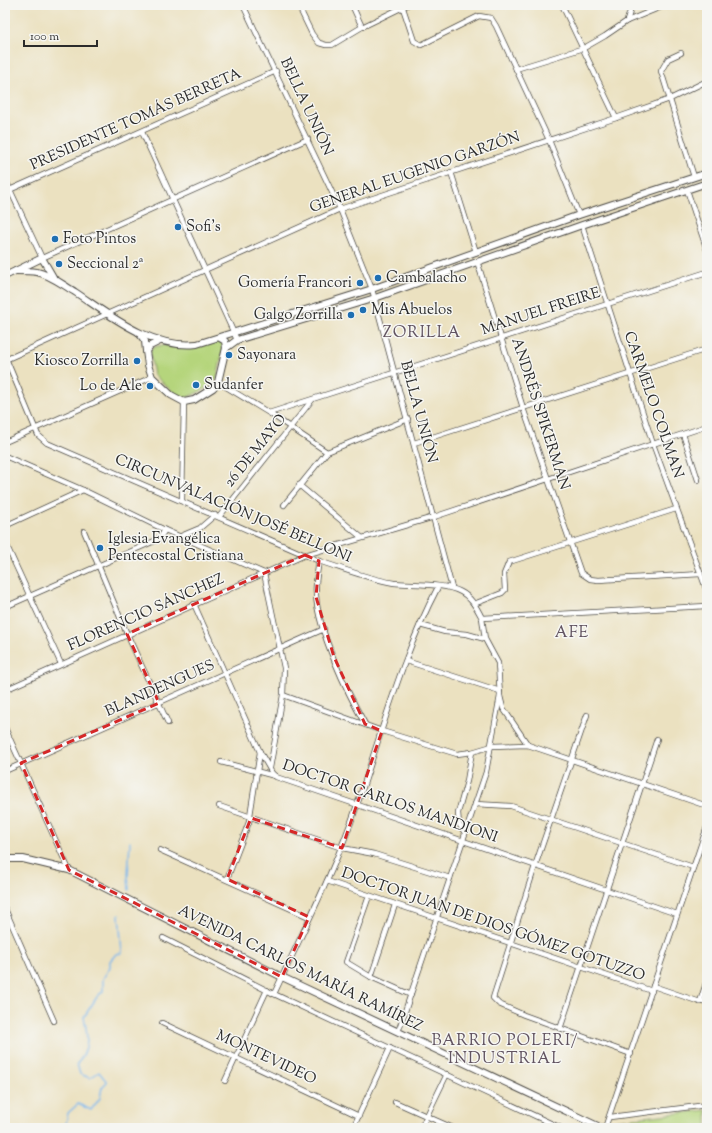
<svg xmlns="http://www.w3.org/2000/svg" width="712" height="1133" font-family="'Sorts Mill Goudy',serif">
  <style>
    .green { fill: #b5d57c; stroke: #708054 }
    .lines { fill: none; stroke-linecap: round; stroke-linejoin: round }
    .stream { stroke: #7bb8ee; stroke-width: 1.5 }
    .street-casing { stroke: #484641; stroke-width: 6 }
    .secondary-casing { stroke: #484641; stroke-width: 8 }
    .street { stroke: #fff; stroke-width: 4.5 }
    .secondary { stroke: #fff; stroke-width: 6 }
    .marked { fill: none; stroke: #d62828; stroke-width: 3; stroke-dasharray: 8 5; stroke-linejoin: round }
    .poi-dot { fill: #1f6fb2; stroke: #f6f6f2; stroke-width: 1.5 }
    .labels { text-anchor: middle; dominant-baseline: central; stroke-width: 3; stroke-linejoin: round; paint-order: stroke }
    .street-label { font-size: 15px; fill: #2b2b2b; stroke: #f6f6f2 }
    .poi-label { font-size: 15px; fill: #2b2b2b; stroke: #f6f6f2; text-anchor: start }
    .neighbourhood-label { font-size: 16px; letter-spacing: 1px; fill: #625461; stroke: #f6f6f2 }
  </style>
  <rect width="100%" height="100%" fill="#f6f6f2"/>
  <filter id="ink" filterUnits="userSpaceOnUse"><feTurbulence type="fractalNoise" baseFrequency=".025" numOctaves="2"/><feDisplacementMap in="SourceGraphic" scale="8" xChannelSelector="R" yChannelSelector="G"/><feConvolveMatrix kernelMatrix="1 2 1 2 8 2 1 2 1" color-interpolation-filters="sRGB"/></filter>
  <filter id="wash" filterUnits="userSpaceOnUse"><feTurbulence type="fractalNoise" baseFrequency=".012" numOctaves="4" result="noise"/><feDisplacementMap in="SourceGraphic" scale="16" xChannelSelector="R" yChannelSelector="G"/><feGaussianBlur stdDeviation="0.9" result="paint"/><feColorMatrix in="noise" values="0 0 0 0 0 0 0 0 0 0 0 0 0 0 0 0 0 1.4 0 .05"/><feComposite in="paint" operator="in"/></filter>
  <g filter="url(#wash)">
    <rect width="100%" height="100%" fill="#ebe1c0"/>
    <g class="green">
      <path d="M220 340 224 344 217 379 205 389 186 398 177 396 154 375 150 353 152 348C164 343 168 347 180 347 194 347 206 345 220 340Z"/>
      <path d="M707 1110V1128L614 1127 616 1120Z"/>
    </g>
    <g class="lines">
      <g class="stream">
        <path d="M129 890 128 875 130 842"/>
        <path d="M65 1128 68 1113 78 1104 91 1110 100 1098 102 1087 107 1082 99 1072 90 1078 80 1074 77 1064C90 1049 88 1036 84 1017L97 997 103 991V979L110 967V961L116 954 122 953 119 915"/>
      </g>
    </g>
  </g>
  <g filter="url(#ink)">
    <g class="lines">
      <defs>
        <g id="street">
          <path d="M243 5 340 209 372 289 452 588"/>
          <path d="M298 5 312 34 319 43 326 45H332L362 27 407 5"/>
          <path d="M352 5 362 27"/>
          <path d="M402 5 414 41 421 45 479 16 491 18 496 26 549 140 579 215"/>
          <path d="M562 5 616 118"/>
          <path d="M627 21 632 5"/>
          <path d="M681 53 668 59 661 71 694 177"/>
          <path d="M516 69 584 48 605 36 627 21 666 5"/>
          <path d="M142 132 237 340"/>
          <path d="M451 172 476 252"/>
          <path d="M5 179 42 258 308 139"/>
          <path d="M687 190 707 250"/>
          <path d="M5 192 276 71"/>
          <path d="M582 225 653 444 707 591"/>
          <path d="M477 261 523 408 581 573 590 579 598 580 701 574"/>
          <path d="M5 356 38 435 47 443 319 561C344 569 368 579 394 583 413 585 444 583 461 592 471 597 477 608 482 618L707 606"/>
          <path d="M5 360 340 209 616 118 670 99 707 81"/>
          <path d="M218 382 269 413 327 452"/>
          <path d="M269 413 707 272"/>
          <path d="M683 434 698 480"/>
          <path d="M5 442 152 377"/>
          <path d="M414 443 707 349"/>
          <path d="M5 456 83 490 165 530 264 573"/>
          <path d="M299 485 361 537"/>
          <path d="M182 501 184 402"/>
          <path d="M284 505 327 452 408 419"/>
          <path d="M219 517 312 400"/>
          <path d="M5 526 83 490"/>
          <path d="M84 531 127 634 168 723"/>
          <path d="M181 536 200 528 215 515"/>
          <path d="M5 542 61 664"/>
          <path d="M319 561C317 573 315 583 316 595 318 631 347 692 365 724"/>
          <path d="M264 573 284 668 283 695 382 731 457 754 472 752 492 746 528 745 707 806"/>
          <path d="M194 604 260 752 272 773 276 777 677 914"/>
          <path d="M474 604 502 593 505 590 504 574 509 562 676 509"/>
          <path d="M5 607 159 539 165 530"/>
          <path d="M482 618 485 639 498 663 500 696 503 708 528 745"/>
          <path d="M420 625 445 632 467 634 485 639"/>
          <path d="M406 661 500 691"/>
          <path d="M5 690 305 555 434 517 707 426"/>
          <path d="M587 715 535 866 493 998 499 1004 524 1015 631 1054"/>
          <path d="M5 728 69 870"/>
          <path d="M221 762 275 776"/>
          <path d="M270 768 283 695"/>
          <path d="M5 771 324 629"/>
          <path d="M475 804 511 806 693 867"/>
          <path d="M219 806 342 848 374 854 450 878"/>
          <path d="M465 833 459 824 458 813 467 781 472 752"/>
          <path d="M160 850 309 917"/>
          <path d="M227 879 249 822 260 752"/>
          <path d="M327 881 652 991"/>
          <path d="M369 896 346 962 371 977 411 995"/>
          <path d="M5 909 54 1021"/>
          <path d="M163 938 274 994 561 1128"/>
          <path d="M371 977 395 905"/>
          <path d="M653 986 700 1002 707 1001"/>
          <path d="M274 994C303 931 335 870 357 805 382 732 402 655 438 587"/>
          <path d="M700 1002 707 980"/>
          <path d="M162 1023 359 1116"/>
          <path d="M560 1029 657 739"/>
          <path d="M398 1032 486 772 500 696"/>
          <path d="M225 1081 267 990"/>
          <path d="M395 1102 453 1128"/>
          <path d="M610 1117 707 1105"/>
          <path d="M353 1128 390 1048"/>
          <path d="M421 1128 447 1074"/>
          <path d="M605 1128 707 827"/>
        </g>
        <g id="secondary">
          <path d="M16 271C23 271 30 271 37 272 51 275 63 285 75 292 111 316 151 349 197 344L372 289 579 215 707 173"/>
          <path d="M5 276 42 258 53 277"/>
          <path d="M139 333 145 341 146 351"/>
          <path d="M160 341 150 346 146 351 148 365 152 377 171 395 184 402 194 400 213 388 218 382 226 348 225 341 220 338"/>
          <path d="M226 348 237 340 375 298 582 225 707 183"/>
          <path d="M5 859H23L69 870 282 977 602 1128"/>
        </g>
      </defs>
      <use href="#street" class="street-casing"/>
      <use href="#secondary" class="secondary-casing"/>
      <use href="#street" class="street"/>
      <use href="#secondary" class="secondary"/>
    </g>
  </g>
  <path class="marked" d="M305 555 319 561 316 597 334 657 365 724 382 731 342 848 251 818 227 879 309 917 282 977 69 870 21 763 159 703 127 634Z"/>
  <g class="poi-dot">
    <circle cx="178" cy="227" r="4"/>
    <circle cx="55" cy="239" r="4"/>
    <circle cx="59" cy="264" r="4"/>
    <circle cx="378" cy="278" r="4"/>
    <circle cx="360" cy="283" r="4"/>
    <circle cx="363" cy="310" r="4"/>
    <circle cx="351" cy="315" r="4"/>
    <circle cx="229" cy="355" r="4"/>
    <circle cx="137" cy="361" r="4"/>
    <circle cx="196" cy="385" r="4"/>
    <circle cx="150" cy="386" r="4"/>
    <circle cx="100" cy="548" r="4"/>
  </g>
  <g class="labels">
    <g class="street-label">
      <text transform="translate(306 107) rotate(65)">BELLA UNIÓN</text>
      <text transform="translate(136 120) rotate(-24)">PRESIDENTE TOMÁS BERRETA</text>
      <text transform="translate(415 173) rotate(-19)">GENERAL EUGENIO GARZÓN</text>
      <text transform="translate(541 312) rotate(-18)">MANUEL FREIRE</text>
      <text transform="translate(653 405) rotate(71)">CARMELO COLMAN</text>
      <text transform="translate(418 412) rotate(75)">BELLA UNIÓN</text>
      <text transform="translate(540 414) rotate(72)">ANDRÉS SPIKERMAN</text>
      <text transform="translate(256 451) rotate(-51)">26 DE MAYO</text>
      <text transform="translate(233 509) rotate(23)">CIRCUNVALACIÓN JOSÉ BELLONI</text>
      <text transform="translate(146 613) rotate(-24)">FLORENCIO SÁNCHEZ</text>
      <text transform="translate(160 689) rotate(-24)">BLANDENGUES</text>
      <text transform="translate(390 802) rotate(19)">DOCTOR CARLOS MANDIONI</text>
      <text transform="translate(493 925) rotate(19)">DOCTOR JUAN DE DIOS GÓMEZ GOTUZZO</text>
      <text transform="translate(300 969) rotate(26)">AVENIDA CARLOS MARÍA RAMÍREZ</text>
      <text transform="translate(266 1058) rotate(25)">MONTEVIDEO</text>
    </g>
    <g class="poi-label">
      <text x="186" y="227">Sofi's</text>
      <text x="63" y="239">Foto Pintos</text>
      <text x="67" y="264">Seccional 2ª</text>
      <text x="386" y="278">Cambalacho</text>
      <text x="352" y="283" text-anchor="end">Gomería Francori</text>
      <text x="371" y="310">Mis Abuelos</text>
      <text x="343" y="315" text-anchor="end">Galgo Zorrilla</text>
      <text x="237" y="355">Sayonara</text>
      <text x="129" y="361" text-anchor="end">Kiosco Zorrilla</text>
      <text x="204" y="385">Sudanfer</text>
      <text x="142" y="386" text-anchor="end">Lo de Ale</text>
      <text x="108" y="539">Iglesia Evangélica<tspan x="108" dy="17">Pentecostal Cristiana</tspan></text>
    </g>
    <g class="neighbourhood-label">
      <text x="422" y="333">ZORILLA</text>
      <text x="572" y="633">AFE</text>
      <text x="505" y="1041">BARRIO POLERI/<tspan x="505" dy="18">INDUSTRIAL</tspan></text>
    </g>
  </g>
  <rect width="712" height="1133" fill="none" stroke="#f6f6f2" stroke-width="20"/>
  <path d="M24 40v6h73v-6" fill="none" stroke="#2b2b2b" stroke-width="2"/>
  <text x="30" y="40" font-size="12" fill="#2b2b2b" stroke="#f6f6f2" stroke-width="3" paint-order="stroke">100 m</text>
</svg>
